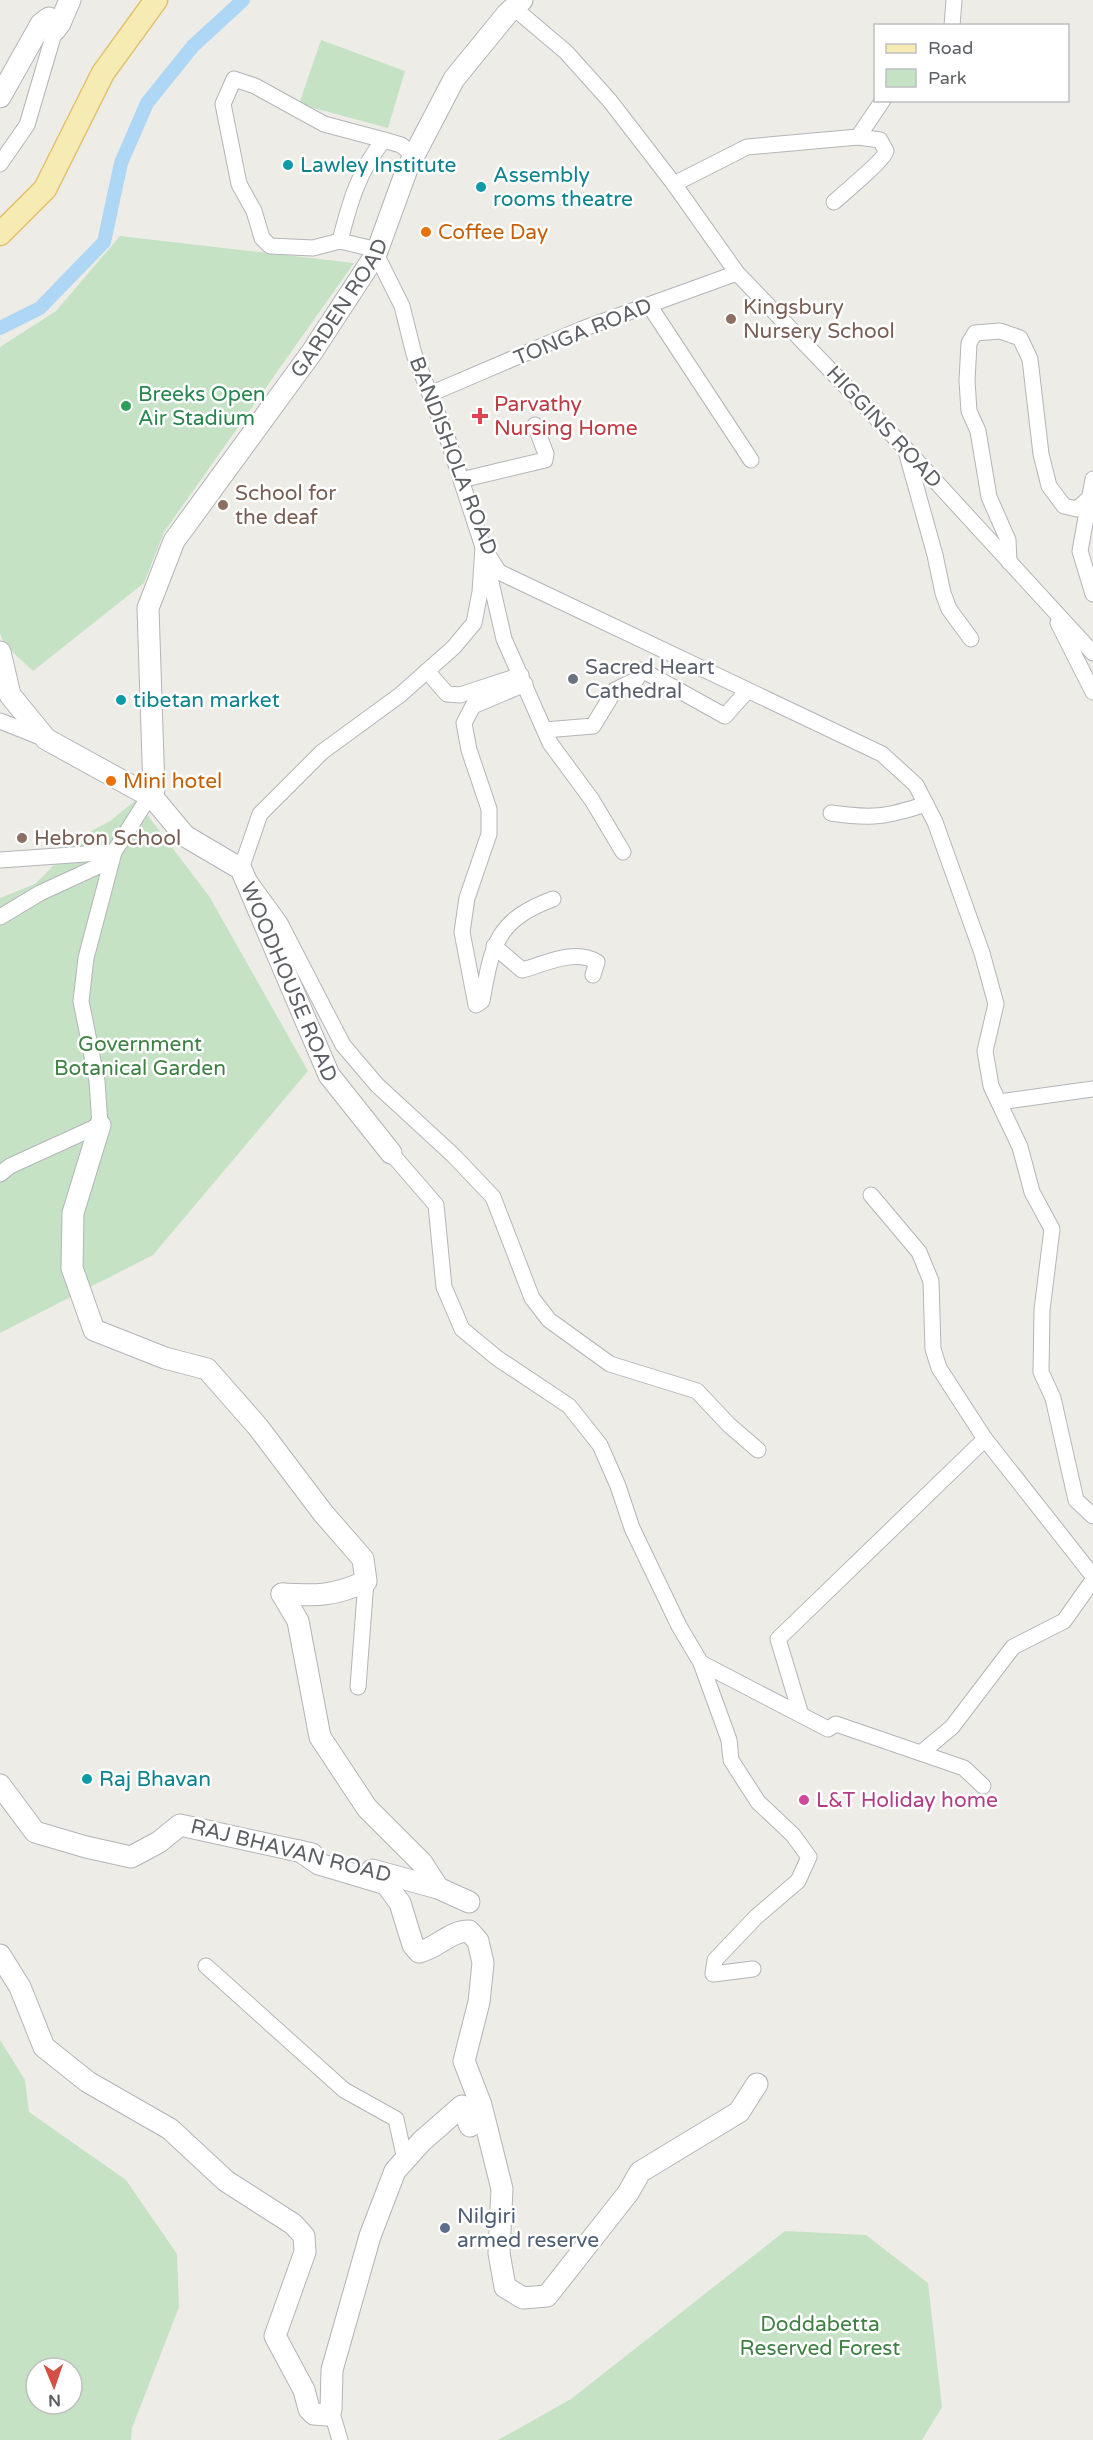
<svg xmlns="http://www.w3.org/2000/svg" width="1093" height="2440" font-family="'Varela Round',sans-serif">
  <style>
    .green { fill: #c5e2c5; fill-rule: evenodd }
    .lines { fill: none; stroke-linecap: round; stroke-linejoin: round }
    .canal { stroke: #aed6f5; stroke-width: 14 }
    .street-casing { stroke: #b3b5b9; stroke-width: 17 }
    .secondary-casing { stroke: #b2b4b9; stroke-width: 23 }
    .primary-casing { stroke: #e1c16b; stroke-width: 25 }
    .street { stroke: #fff; stroke-width: 15 }
    .secondary { stroke: #fff; stroke-width: 21 }
    .primary { stroke: #f6ebb3; stroke-width: 22 }
    .culture-dot { fill: #0f9aa8; stroke: #fff; stroke-width: 2 }
    .food-dot { fill: #e8710a; stroke: #fff; stroke-width: 2 }
    .education-dot { fill: #8d6e63; stroke: #fff; stroke-width: 2 }
    .leisure-dot { fill: #2e9e5b; stroke: #fff; stroke-width: 2 }
    .health-dot { fill: #e0444e; stroke: #fff; stroke-width: 2 }
    .worship-dot { fill: #6b7280; stroke: #fff; stroke-width: 2 }
    .hotel-dot { fill: #d1479c; stroke: #fff; stroke-width: 2 }
    .service-dot { fill: #5c6f8a; stroke: #fff; stroke-width: 2 }
    .labels { text-anchor: middle; dominant-baseline: central; stroke-width: 5; stroke-linejoin: round; paint-order: stroke }
    .culture-label { font-size: 21px; fill: #0d838f; stroke: #fff; text-anchor: start }
    .food-label { font-size: 21px; fill: #c56008; stroke: #fff; text-anchor: start }
    .street-label { font-size: 21px; fill: #5d6064; stroke: #fff }
    .education-label { font-size: 21px; fill: #785e54; stroke: #fff; text-anchor: start }
    .leisure-label { font-size: 21px; fill: #27864d; stroke: #fff; text-anchor: start }
    .health-label { font-size: 21px; fill: #be3a42; stroke: #fff; text-anchor: start }
    .worship-label { font-size: 21px; fill: #5b616d; stroke: #fff; text-anchor: start }
    .park-label { font-size: 21px; fill: #3f8143; stroke: #fff }
    .hotel-label { font-size: 21px; fill: #b23c85; stroke: #fff; text-anchor: start }
    .service-label { font-size: 21px; fill: #4e5e75; stroke: #fff; text-anchor: start }
  </style>
  <rect width="100%" height="100%" fill="#eeece6"/>
  <g class="green">
    <path d="M321 40 405 71 388 128 299 104Z"/>
    <path d="M120 236 354 263 164 532 144 583 33 671 4 644 0 633V347L56 311Z"/>
    <path d="M136 800 209 896 308 1071 153 1255 0 1333V898L35 884 84 835 110 821Z"/>
    <path d="M0 2040 25 2080 29 2112 126 2180 177 2254 179 2307 132 2428 131 2440H0ZM36 2368H72V2404H36Z"/>
    <path d="M785 2231 866 2235 928 2283 942 2407 922 2440H498L571 2399Z"/>
  </g>
  <g class="lines">
    <path class="canal" d="M0 328 40 308 104 242 121 163 147 103 193 46 243 0"/>
    <defs>
      <g id="street">
        <path d="M514 8 566 52 610 101 674 184 737 273 905 448 1093 653"/>
        <path d="M952 26 954 0"/>
        <path d="M858 137 883 100"/>
        <path d="M0 164 27 125 55 30"/>
        <path d="M674 184 747 147 858 137 880 140 886 151C885 159 843 194 834 202"/>
        <path d="M340 241 313 248 270 246 262 238 254 211 239 184 223 104 234 79 255 86 324 124 384 140"/>
        <path d="M378 250 340 241C349 205 359 169 384 140L401 145 415 156"/>
        <path d="M376 254 402 306 414 354 447 437 483 547 499 572 882 754 916 785 935 822 982 953 996 1004 985 1051 991 1086 1020 1147 1032 1192 1052 1229 1042 1310 1041 1372 1053 1398 1076 1500 1093 1516"/>
        <path d="M649 305 751 460"/>
        <path d="M430 394 582 329 737 273"/>
        <path d="M906 451 935 555 943 593 949 609 971 639"/>
        <path d="M1093 479 1080 551 1093 594"/>
        <path d="M461 480 545 460 546 454 535 425"/>
        <path d="M483 547 480 592 474 623 454 647 400 695 322 752 260 814 241 869 280 923 343 1045 377 1085 453 1155 493 1197 532 1298 549 1320 610 1364 697 1391 729 1425 758 1450"/>
        <path d="M1009 562 1008 540 989 497 978 431 969 411 967 381 969 343 975 333 1000 331 1020 338 1030 359 1041 454 1049 486 1064 506 1077 509 1088 499"/>
        <path d="M487 565 504 639 550 743 592 800 623 852"/>
        <path d="M1058 623 1093 692"/>
        <path d="M427 671 447 694 460 695 521 675"/>
        <path d="M525 684 473 706 464 723 469 750 489 809V834L467 898 462 932 476 1005 482 1001C492 945 496 920 553 899"/>
        <path d="M0 721 43 738"/>
        <path d="M545 730 593 726 615 690 636 680 642 670 725 716 747 691"/>
        <path d="M831 813C872 819 887 817 926 804"/>
        <path d="M0 860 114 852"/>
        <path d="M0 917 40 893 103 864 114 852 147 800"/>
        <path d="M494 946 522 970C545 964 575 948 597 962L593 975"/>
        <path d="M999 1102 1093 1089"/>
        <path d="M391 1153 436 1205 444 1287 462 1329 497 1358 569 1406 600 1445 618 1486 632 1528 679 1626 701 1663 729 1740 731 1760 758 1802 793 1835 809 1857 798 1881 756 1917 715 1960 713 1974 753 1969"/>
        <path d="M0 1174 10 1166 100 1125 97 1081 81 1001 86 958 114 852"/>
        <path d="M871 1195 919 1252 931 1281 933 1349 939 1368 985 1439 1093 1576"/>
        <path d="M701 1663 828 1729 836 1724 964 1768 983 1786"/>
        <path d="M358 1687 366 1581"/>
        <path d="M801 1715 778 1639 985 1439"/>
        <path d="M921 1753 952 1727 1013 1647 1064 1621 1093 1580"/>
        <path d="M206 1966 344 2090 396 2119 405 2160"/>
        <path d="M331 2410 340 2440"/>
      </g>
      <g id="secondary">
        <path d="M60 23 70 0"/>
        <path d="M0 97 41 24 49 18 60 23 55 30"/>
        <path d="M0 652 10 695 46 739 144 793"/>
        <path id="s1" d="M154 790 148 608 174 541 312 352 376 254 407 169 454 79 507 14 522 0"/>
        <path id="s2" d="M154 799 185 836 241 869 329 1075 391 1153"/>
        <path d="M100 1125 73 1213 72 1268 94 1330 165 1358 207 1369 258 1427 323 1513 363 1559 366 1581C336 1596 315 1596 282 1594"/>
        <path d="M282 1594 298 1621 320 1737 367 1808 422 1863 438 1888"/>
        <path d="M0 1785 35 1832 86 1847 131 1857 159 1842 180 1825 312 1854"/>
        <path d="M300 1851 319 1864 386 1884 400 1903 413 1945 419 1952C438 1948 449 1931 469 1931L478 1941 483 1963 479 2002 464 2061 481 2105 502 2189 499 2253 505 2287 523 2298 547 2296 628 2193 640 2172 739 2112 757 2084"/>
        <path d="M372 1870 438 1888 469 1902"/>
        <path d="M0 1955 20 1987 44 2047 88 2082 170 2129 226 2181 293 2224 304 2236 305 2252 275 2336 304 2390 309 2409 314 2414 327 2415 331 2410 332 2370 370 2236 395 2171 422 2141 462 2106 470 2126"/>
      </g>
      <path id="primary" d="M0 234 45 189 103 73 156 0"/>
    </defs>
    <use href="#street" class="street-casing"/>
    <use href="#secondary" class="secondary-casing"/>
    <use href="#primary" class="primary-casing"/>
    <use href="#street" class="street"/>
    <use href="#secondary" class="secondary"/>
    <use href="#primary" class="primary"/>
  </g>
  <g class="culture-dot">
    <circle cx="288" cy="165" r="6"/>
    <circle cx="481" cy="187" r="6"/>
    <circle cx="121" cy="700" r="6"/>
    <circle cx="87" cy="1779" r="6"/>
  </g>
  <g class="food-dot">
    <circle cx="426" cy="232" r="6"/>
    <circle cx="111" cy="781" r="6"/>
  </g>
  <g class="education-dot">
    <circle cx="731" cy="319" r="6"/>
    <circle cx="223" cy="505" r="6"/>
    <circle cx="22" cy="838" r="6"/>
  </g>
  <circle class="leisure-dot" cx="126" cy="406" r="6"/>
  <path class="health-dot" d="M477 407h6v6h6v6h-6v6h-6v-6h-6v-6h6z"/>
  <circle class="worship-dot" cx="573" cy="679" r="6"/>
  <circle class="hotel-dot" cx="804" cy="1800" r="6"/>
  <circle class="service-dot" cx="445" cy="2228" r="6"/>
  <g class="labels">
    <g class="culture-label">
      <text x="300" y="165">Lawley Institute</text>
      <text x="493" y="175">Assembly<tspan x="493" dy="24">rooms theatre</tspan></text>
      <text x="133" y="700">tibetan market</text>
      <text x="99" y="1779">Raj Bhavan</text>
    </g>
    <g class="food-label">
      <text x="438" y="232">Coffee Day</text>
      <text x="123" y="781">Mini hotel</text>
    </g>
    <g class="street-label">
      <text stroke="none"><textPath href="#s1" startOffset="540">GARDEN ROAD</textPath></text>
      <text transform="translate(583 332) rotate(-22)">TONGA ROAD</text>
      <text transform="translate(884 427) rotate(47)">HIGGINS ROAD</text>
      <text transform="translate(453 456) rotate(69)">BANDISHOLA ROAD</text>
      <text stroke="none"><textPath href="#s2" startOffset="236">WOODHOUSE ROAD</textPath></text>
      <text transform="translate(291 1851) rotate(14)">RAJ BHAVAN ROAD</text>
    </g>
    <g class="education-label">
      <text x="743" y="307">Kingsbury<tspan x="743" dy="24">Nursery School</tspan></text>
      <text x="235" y="493">School for<tspan x="235" dy="24">the deaf</tspan></text>
      <text x="34" y="838">Hebron School</text>
    </g>
    <g class="leisure-label">
      <text x="138" y="394">Breeks Open<tspan x="138" dy="24">Air Stadium</tspan></text>
    </g>
    <g class="health-label">
      <text x="494" y="404">Parvathy<tspan x="494" dy="24">Nursing Home</tspan></text>
    </g>
    <g class="worship-label">
      <text x="585" y="667">Sacred Heart<tspan x="585" dy="24">Cathedral</tspan></text>
    </g>
    <g class="park-label">
      <text x="140" y="1044">Government<tspan x="140" dy="24">Botanical Garden</tspan></text>
      <text x="820" y="2324">Doddabetta<tspan x="820" dy="24">Reserved Forest</tspan></text>
    </g>
    <g class="hotel-label">
      <text x="816" y="1800">L&amp;T Holiday home</text>
    </g>
    <g class="service-label">
      <text x="457" y="2216">Nilgiri<tspan x="457" dy="24">armed reserve</tspan></text>
    </g>
  </g>
  <rect x="874" y="24" width="195" height="78" fill="#ffffff" stroke="#bebfc1" stroke-width="1.5"/>
  <rect x="886" y="44" width="30" height="9" fill="#f6ebb3" stroke="#bebfc1" stroke-width="1.5"/>
  <text x="928" y="54" font-size="18" fill="#5d6064">Road</text>
  <rect x="886" y="69" width="30" height="18" fill="#c5e2c5" stroke="#bebfc1" stroke-width="1.5"/>
  <text x="928" y="84" font-size="18" fill="#5d6064">Park</text>
  <g transform="translate(54 2386) rotate(178)"><circle r="28" fill="#ffffff" stroke="#bebfc1" stroke-width="1.5"/>
  <path d="M0-4.5L10 22L0 15L-10 22Z" fill="#d55044"/>
  <text y="-9" font-size="16" font-weight="bold" text-anchor="middle" fill="#5d6064">N</text>
  </g>
</svg>
